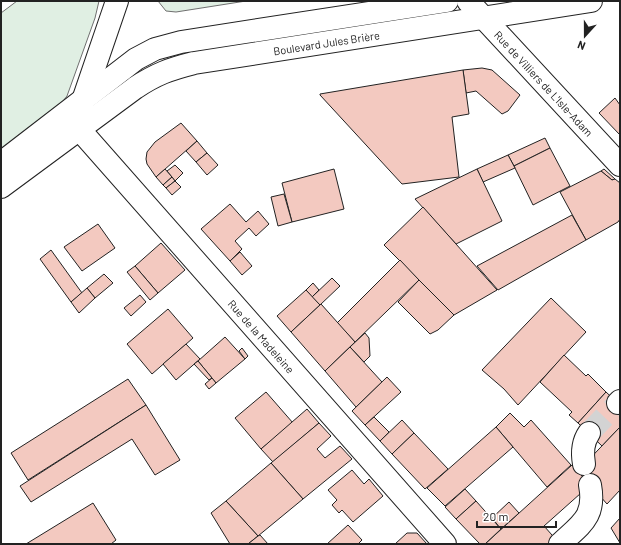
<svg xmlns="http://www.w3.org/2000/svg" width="621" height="545" font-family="Barlow,sans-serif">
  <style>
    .green { fill: #e0efe3; stroke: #6f6f6f }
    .building { fill: #f3c9c0; stroke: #222 }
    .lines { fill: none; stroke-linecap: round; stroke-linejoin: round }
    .minor-tunnel { stroke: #d3d3d3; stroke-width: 22; stroke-dasharray: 22 11; stroke-linecap: butt }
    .minor-casing { stroke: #222; stroke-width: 24 }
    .secondary-casing { stroke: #222; stroke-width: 24 }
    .minor { stroke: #fff; stroke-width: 22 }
    .secondary { stroke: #fff; stroke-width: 22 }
    .labels { text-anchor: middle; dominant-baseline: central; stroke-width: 3; stroke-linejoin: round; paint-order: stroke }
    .street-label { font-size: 11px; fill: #222; stroke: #fff }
  </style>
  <rect width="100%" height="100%" fill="#fff"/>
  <g class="green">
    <path d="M17 1H99L95 18 67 96 55 111 1 155V13Z"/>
    <path d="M158 1H246L176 12 166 11Z"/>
  </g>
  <g class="building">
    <path d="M482 68 492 70 520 95 508 111 502 114 476 91 466 93 463 70Z"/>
    <path d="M463 70 469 114 452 117 459 177 402 184 320 95V94Z"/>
    <path d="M615 98 620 105V135L599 113Z"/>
    <path d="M181 123 197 141 156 177 147 164 146 159 147 152 155 142Z"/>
    <path d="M545 138 550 148 514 166 508 155Z"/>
    <path d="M197 141 207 153 196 162 186 151Z"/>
    <path d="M550 148 570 186 533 205 514 166Z"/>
    <path d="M207 153 218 165 207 175 196 162Z"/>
    <path d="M508 155 515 168 483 182 477 169Z"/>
    <path d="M175 165 183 173 175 181 167 171Z"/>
    <path d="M165 169 172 177 163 185 156 177Z"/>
    <path d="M334 169 344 209 292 222 282 183Z"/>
    <path d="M477 169 502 221 456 244 415 199Z"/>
    <path d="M604 169 615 179 612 180 601 171Z"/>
    <path d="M601 171 612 180 615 179 620 183V219L618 222 586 240 560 192Z"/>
    <path d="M172 177 175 181 166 188 163 185Z"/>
    <path d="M175 181 181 187 172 195 166 188Z"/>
    <path d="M284 194 292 222 278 226 271 197Z"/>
    <path d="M230 204 246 222 258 211 269 224 256 236 249 228 235 241 242 249 230 261 201 229Z"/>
    <path d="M423 207 497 290 454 315 384 245Z"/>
    <path d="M572 215 586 240 498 290 477 266Z"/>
    <path d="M98 224 115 248 82 271 64 247Z"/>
    <path d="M161 243 185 270 158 293 135 266Z"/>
    <path d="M51 250 82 293 71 302 40 259Z"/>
    <path d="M240 252 252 266 242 275 230 261Z"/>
    <path d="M400 260 419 280 355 342 337 323Z"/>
    <path d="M135 266 158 293 150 300 127 272Z"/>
    <path d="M104 274 113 283 95 298 87 288Z"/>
    <path d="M332 278 340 286 320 305 312 297Z"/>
    <path d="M419 280 454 315 438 330 430 334 398 302Z"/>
    <path d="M313 283 319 290 312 297 306 290Z"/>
    <path d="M87 288 95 298 79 313 71 302Z"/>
    <path d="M306 290 320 305 291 332 277 316Z"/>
    <path d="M140 295 146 302 131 316 124 308Z"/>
    <path d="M551 298 586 332 518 405 504 389 482 370Z"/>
    <path d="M321 304 355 342 325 371 291 332Z"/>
    <path d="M168 309 193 338 152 374 127 344Z"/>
    <path d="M365 333 369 338 370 356 364 362 350 347Z"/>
    <path d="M225 337 245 359 216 383 198 361Z"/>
    <path d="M186 344 200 359 176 380 163 364Z"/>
    <path d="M350 347 382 382 356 407 325 371Z"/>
    <path d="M242 348 248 356 245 359 239 351Z"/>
    <path d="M564 355 586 376 588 374 606 392 578 423 569 415 572 412 540 382Z"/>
    <path d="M198 361 212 378 209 380 194 364Z"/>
    <path d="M387 377 401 392 365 425 352 411Z"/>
    <path d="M212 378 216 383 209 389 205 384Z"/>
    <path d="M128 379 146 405 28 480 11 453Z"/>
    <path d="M266 392 293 423 261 449 235 418Z"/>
    <path d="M606 392 620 405V427L602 446 578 423Z"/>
    <path d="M146 405 180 460 155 475 132 439 31 502 20 486Z"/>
    <path d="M307 409 319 423 273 462 261 449Z"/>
    <path d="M510 413 524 427 531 420 571 465 547 487 496 427Z"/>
    <path d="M374 417 389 432 380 441 365 425Z"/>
    <path d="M402 420 414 433 392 454 380 441Z"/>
    <path d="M319 423 331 436 317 449 325 458 340 446 352 459 303 499 271 463Z"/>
    <path d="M496 427 513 447 445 506 427 488Z"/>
    <path d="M620 427V490L607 504 578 471Z"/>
    <path d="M414 433 448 469 425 489 392 454Z"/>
    <path d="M271 463 303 499 258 536 226 501Z"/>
    <path d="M572 465 590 485 544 526 560 544H485Z"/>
    <path d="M352 470 364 484 369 479 383 496 353 522 342 510 339 513 332 505 337 500 328 490Z"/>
    <path d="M465 489 476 501 456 519 445 507Z"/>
    <path d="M226 501 258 536 248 544H230L211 513Z"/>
    <path d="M476 501 501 529 485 544H480L456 519Z"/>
    <path d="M509 502 519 513 501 529 492 518Z"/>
    <path d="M93 503 116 540 111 544H26Z"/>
    <path d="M620 518V543L611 528Z"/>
    <path d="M348 525 362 540 358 544H327Z"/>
    <path d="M407 533H417L427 544H395Z"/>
    <path d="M260 535 268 544H248L258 536Z"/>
  </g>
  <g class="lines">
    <path class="minor-tunnel" d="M589 433 618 403"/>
    <defs>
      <g id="minor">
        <path id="s1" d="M117 1 78 115 77 124 79 129 445 544"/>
        <path id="s2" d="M468 1 620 165"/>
        <path d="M618 403 620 401"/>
        <path d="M584 464C582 453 582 443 589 433"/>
        <path d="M560 544C581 524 596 517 590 485"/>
      </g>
      <g id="secondary">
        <path d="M1 163 136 59 155 49 181 42 447 1"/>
        <path id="s3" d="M1 187 135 88C156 74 170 69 194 63L591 1"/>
      </g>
    </defs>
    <use href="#minor" class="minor-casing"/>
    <use href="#secondary" class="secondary-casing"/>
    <use href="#minor" class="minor"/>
    <use href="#secondary" class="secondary"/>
  </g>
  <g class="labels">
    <g class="street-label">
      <text stroke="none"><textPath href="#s3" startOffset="365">Boulevard Jules Brière</textPath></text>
      <text stroke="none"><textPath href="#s2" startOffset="112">Rue de Villiers de L'Isle-Adam</textPath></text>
      <text stroke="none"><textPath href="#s1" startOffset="411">Rue de la Madeleine</textPath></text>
    </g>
  </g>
  <rect width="621" height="545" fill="none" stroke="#222222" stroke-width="4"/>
  <g transform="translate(585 36) rotate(201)" stroke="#ffffff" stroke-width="3" paint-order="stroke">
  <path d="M0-3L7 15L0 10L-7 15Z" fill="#222222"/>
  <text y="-6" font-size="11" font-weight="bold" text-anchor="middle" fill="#222222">N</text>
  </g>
  <path d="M477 521v6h79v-6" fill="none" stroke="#222222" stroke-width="2"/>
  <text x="483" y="521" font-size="12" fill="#222222" stroke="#ffffff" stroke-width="3" paint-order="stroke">20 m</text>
</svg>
